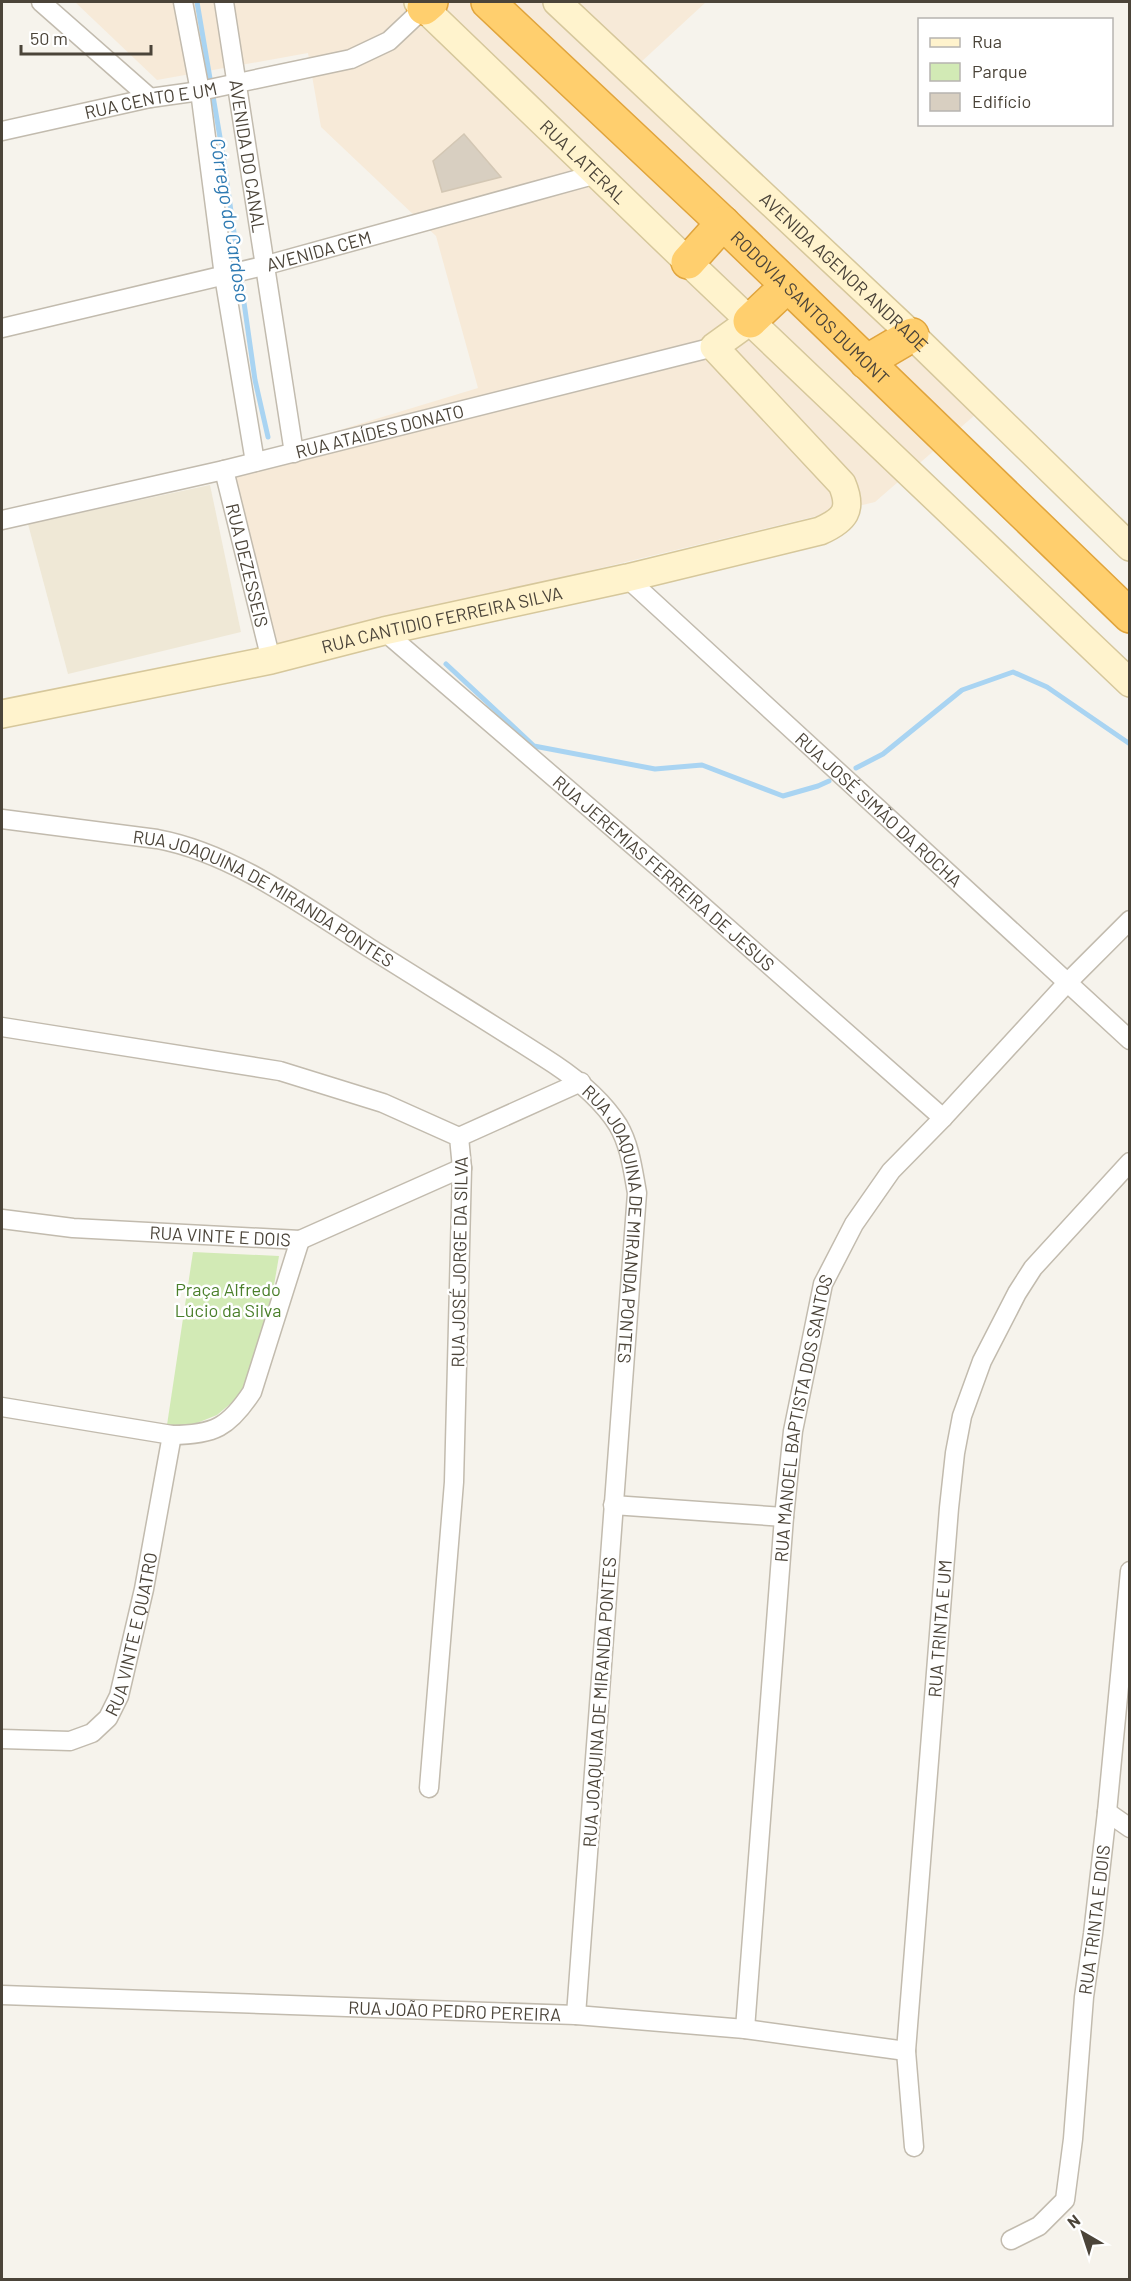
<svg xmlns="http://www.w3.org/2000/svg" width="1131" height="2281" font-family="Barlow,sans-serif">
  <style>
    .commercial { fill: #f7ead8 }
    .education { fill: #efe8d6 }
    .green { fill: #d2eab5 }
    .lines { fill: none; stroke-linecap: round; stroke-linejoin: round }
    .stream { stroke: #a9d4f2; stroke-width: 5 }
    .building { fill: #d8cfc1; stroke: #d3c7b4; stroke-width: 1.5 }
    .street-casing { stroke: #c2bbae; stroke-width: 21 }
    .secondary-casing { stroke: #d6c79b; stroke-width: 30 }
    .highway-casing { stroke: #e0a43c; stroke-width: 36 }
    .street { stroke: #fff; stroke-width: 18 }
    .secondary { stroke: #fff3cd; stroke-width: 27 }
    .highway { stroke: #ffcf6e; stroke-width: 33 }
    .labels { text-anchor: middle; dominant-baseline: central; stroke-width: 5; stroke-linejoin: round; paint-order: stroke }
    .street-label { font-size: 18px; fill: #4b4439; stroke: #fff }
    .park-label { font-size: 18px; fill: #4a7f2a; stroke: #fff }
    .water-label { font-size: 20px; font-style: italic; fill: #2e7ab2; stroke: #fff }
  </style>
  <rect width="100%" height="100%" fill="#f6f3ec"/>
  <path class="commercial" d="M75 2H706L640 63 991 401 875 502 276 646 231 463 478 388 436 236 321 127 308 53 157 80Z"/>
  <path class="education" d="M210 485 241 632 68 674 28 524Z"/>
  <path class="green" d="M193 1252 279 1256 272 1297 252 1367 241 1395 217 1415 192 1425H167Z"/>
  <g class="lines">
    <g class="stream">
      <path d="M197 2 223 155 255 380 268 437"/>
      <path d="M446 664 534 746 655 769 702 765 783 796 818 786 829 781"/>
      <path d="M856 768 883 754 962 690 1013 672 1047 687 1130 744"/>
    </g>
  </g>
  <path class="building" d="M464 134 501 177 442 192 433 161Z"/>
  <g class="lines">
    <defs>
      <g id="street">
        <path d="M41 2 150 98"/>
        <path d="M183 2 200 91 224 276 255 462"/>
        <path id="s1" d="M224 2 294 453"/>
        <path id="s2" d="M2 131 150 98 200 91 351 59 389 41 424 8"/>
        <path id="s3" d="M2 328 263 266 597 174"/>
        <path id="s4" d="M224 470 271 660"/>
        <path id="s5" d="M2 520 224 470 714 347"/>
        <path id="s6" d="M627 578 1130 1040"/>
        <path id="s7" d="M384 631 664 872 943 1118"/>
        <path id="s8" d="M2 819 157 839C233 853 304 906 368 947 430 986 492 1024 554 1064 578 1080 602 1100 618 1125 630 1145 633 1171 637 1193L576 2015"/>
        <path d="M2 1027 280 1071 383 1103 459 1137 462 1168 454 1482 429 1788"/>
        <path d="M459 1137 581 1082"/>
        <path id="s9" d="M2 1219 73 1228 300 1240 462 1168"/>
        <path d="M2 1407 172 1435C214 1435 229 1427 252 1392L300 1240"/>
        <path d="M613 1505 784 1517"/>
        <path id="s10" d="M2 1739 70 1741 92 1733 108 1718 119 1696 144 1589 172 1435"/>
        <path d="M1107 1812 1130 1828"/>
        <path id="s11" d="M2 1995 576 2015 745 2029 906 2051"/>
        <path id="s12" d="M745 2029 784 1517 793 1431 823 1284 854 1224 891 1171 943 1118 1066 984 1130 920"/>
        <path id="s13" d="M914 2147 906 2051 949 1508 955 1453 962 1416 982 1361 1017 1293 1033 1268 1130 1162"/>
        <path id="s14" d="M1011 2240 1039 2226 1065 2200 1073 2139 1084 1997 1093 1934 1107 1812 1130 1571"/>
      </g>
      <g id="secondary">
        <path id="s15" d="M418 2 688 262 1130 683"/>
        <path id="s16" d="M557 2 912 335 1130 547"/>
        <path id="s17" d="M2 714 271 660 384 631 627 578 820 531C845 520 853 510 842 484L714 347 750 321"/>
      </g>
      <g id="highway">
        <path id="s18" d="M488 2 723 223 1130 616"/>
        <path d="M424 8 431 2"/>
        <path d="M688 262 723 223"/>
        <path d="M750 321 787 286"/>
        <path d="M866 362 912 335"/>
      </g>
    </defs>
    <use href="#street" class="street-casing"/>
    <use href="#secondary" class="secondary-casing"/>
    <use href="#highway" class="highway-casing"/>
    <use href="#street" class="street"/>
    <use href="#secondary" class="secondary"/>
    <use href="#highway" class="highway"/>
  </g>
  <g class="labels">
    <g class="street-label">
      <text stroke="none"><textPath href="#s2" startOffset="152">RUA CENTO E UM</textPath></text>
      <text stroke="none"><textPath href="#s1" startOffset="156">AVENIDA DO CANAL</textPath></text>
      <text stroke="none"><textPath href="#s15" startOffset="230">RUA LATERAL</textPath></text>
      <text stroke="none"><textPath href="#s3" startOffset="326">AVENIDA CEM</textPath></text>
      <text stroke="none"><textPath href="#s16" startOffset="394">AVENIDA AGENOR ANDRADE</textPath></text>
      <text stroke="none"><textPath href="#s18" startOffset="444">RODOVIA SANTOS DUMONT</textPath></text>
      <text stroke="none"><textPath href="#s5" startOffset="388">RUA ATAÍDES DONATO</textPath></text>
      <text stroke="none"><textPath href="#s4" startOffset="98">RUA DEZESSEIS</textPath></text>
      <text stroke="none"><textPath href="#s17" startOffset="450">RUA CANTIDIO FERREIRA SILVA</textPath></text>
      <text stroke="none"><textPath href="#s6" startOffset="342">RUA JOSÉ SIMÃO DA ROCHA</textPath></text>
      <text stroke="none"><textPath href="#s7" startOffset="370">RUA JEREMIAS FERREIRA DE JESUS</textPath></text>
      <text stroke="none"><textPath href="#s8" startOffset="278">RUA JOAQUINA DE MIRANDA PONTES</textPath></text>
      <text stroke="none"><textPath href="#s8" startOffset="800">RUA JOAQUINA DE MIRANDA PONTES</textPath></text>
      <text stroke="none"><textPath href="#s9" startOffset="219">RUA VINTE E DOIS</textPath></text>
      <text transform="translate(459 1262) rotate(-89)">RUA JOSÉ JORGE DA SILVA</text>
      <text stroke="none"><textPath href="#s12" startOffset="614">RUA MANOEL BAPTISTA DOS SANTOS</textPath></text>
      <text stroke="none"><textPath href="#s13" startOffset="520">RUA TRINTA E UM</textPath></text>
      <text stroke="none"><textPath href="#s10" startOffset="201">RUA VINTE E QUATRO</textPath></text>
      <text transform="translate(599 1702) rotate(-86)">RUA JOAQUINA DE MIRANDA PONTES</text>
      <text stroke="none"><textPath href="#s14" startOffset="350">RUA TRINTA E DOIS</textPath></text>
      <text stroke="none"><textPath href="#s11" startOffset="453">RUA JOÃO PEDRO PEREIRA</textPath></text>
    </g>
    <g class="park-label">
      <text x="228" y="1289">Praça Alfredo<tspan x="228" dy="21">Lúcio da Silva</tspan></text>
    </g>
    <g class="water-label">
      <text transform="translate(231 220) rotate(81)">Córrego do Cardoso</text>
    </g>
  </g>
  <rect width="1131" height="2281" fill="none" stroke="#4b4439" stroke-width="6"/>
  <rect x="918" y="18" width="195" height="108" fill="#ffffff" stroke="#b7b4b0" stroke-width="1.5"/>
  <rect x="930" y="38" width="30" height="9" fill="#fff3cd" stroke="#b7b4b0" stroke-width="1.5"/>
  <text x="972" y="48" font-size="18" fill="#4b4439">Rua</text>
  <rect x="930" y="63" width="30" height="18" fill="#d2eab5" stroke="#b7b4b0" stroke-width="1.5"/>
  <text x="972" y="78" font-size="18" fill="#4b4439">Parque</text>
  <rect x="930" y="93" width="30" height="18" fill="#d8cfc1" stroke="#b7b4b0" stroke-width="1.5"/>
  <text x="972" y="108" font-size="18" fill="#4b4439">Edifício</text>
  <g transform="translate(1083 2233) rotate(321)" stroke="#ffffff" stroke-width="4.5" paint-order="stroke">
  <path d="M0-4.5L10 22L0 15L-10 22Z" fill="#4b4439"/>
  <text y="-9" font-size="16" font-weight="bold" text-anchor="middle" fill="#4b4439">N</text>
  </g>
  <path d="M21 45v9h130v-9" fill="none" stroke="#4b4439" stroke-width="3"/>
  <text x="30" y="45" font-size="18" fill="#4b4439" stroke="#ffffff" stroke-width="4.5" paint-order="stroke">50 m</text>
</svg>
